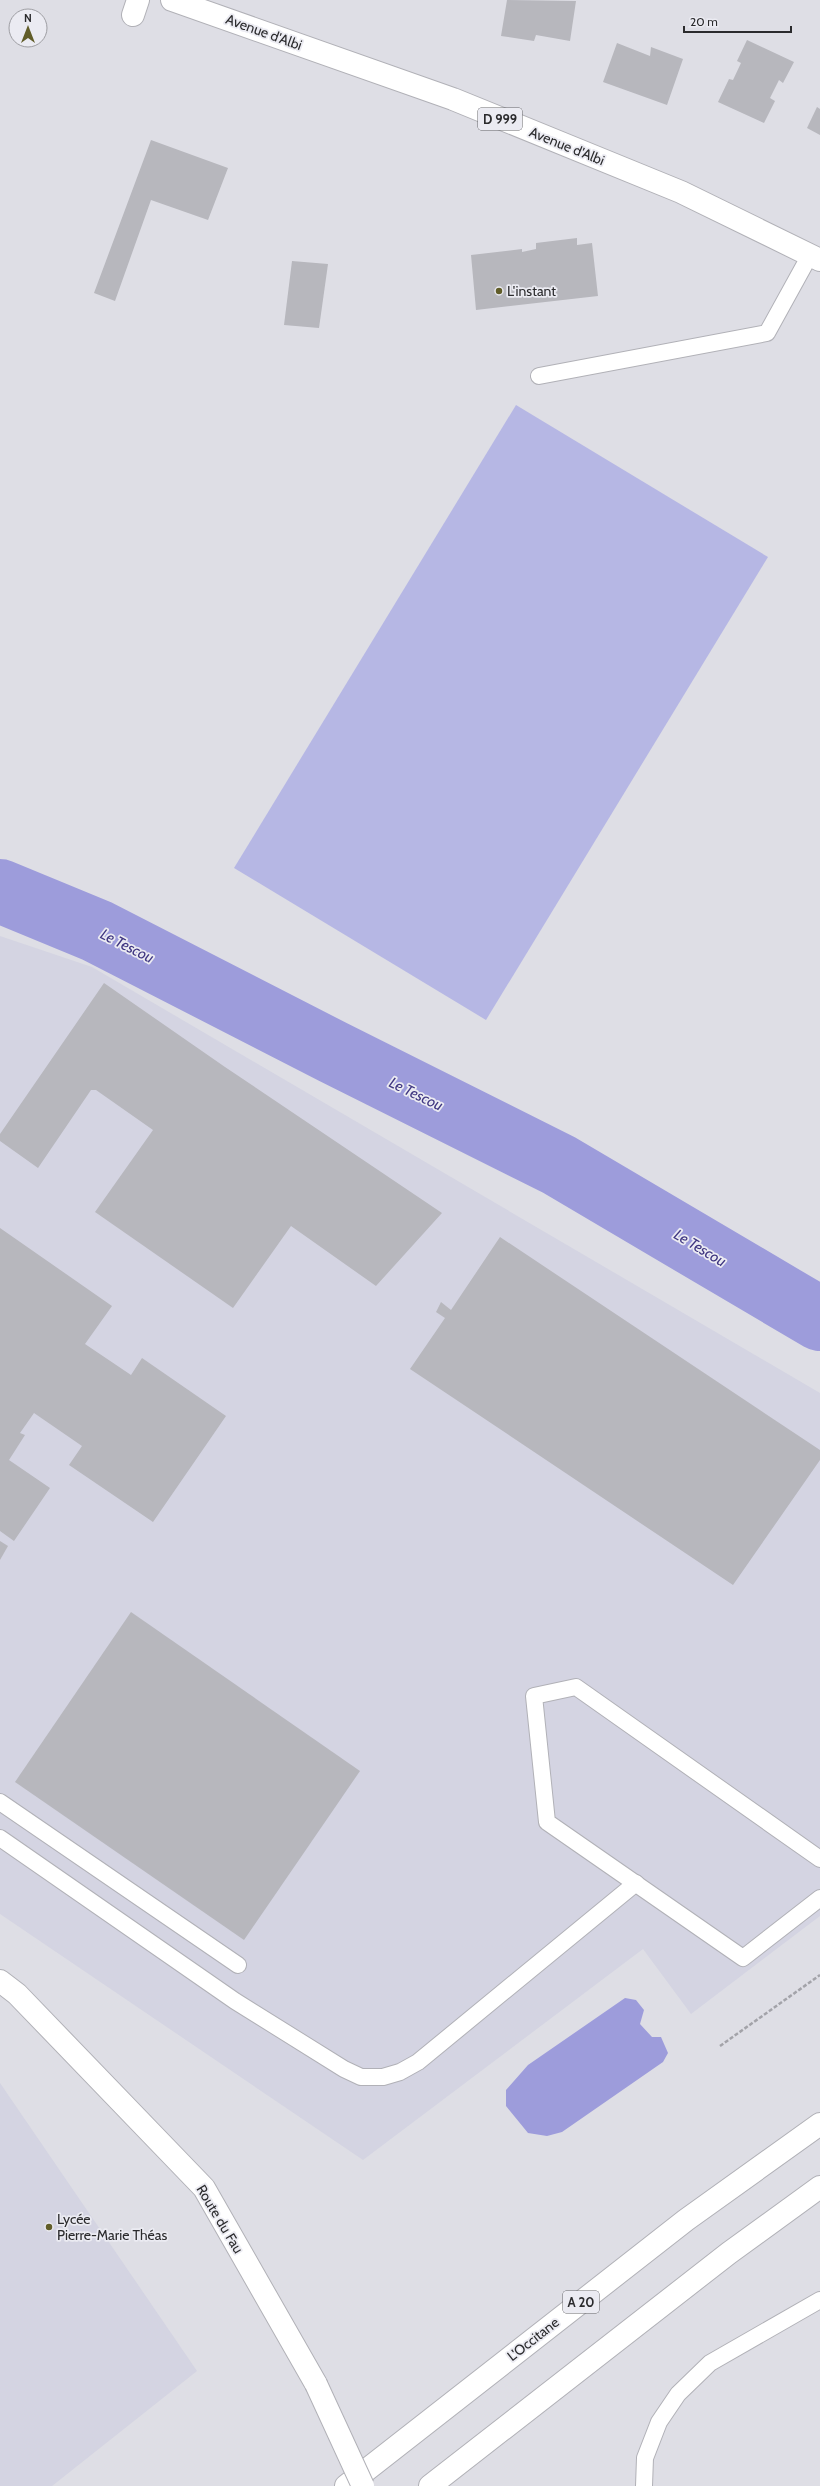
<svg xmlns="http://www.w3.org/2000/svg" width="820" height="2486" font-family="Cabin,sans-serif">
  <style>
    .built { fill: #d4d4e2 }
    .green { fill: #b6b7e4 }
    .water { fill: #9d9cdb }
    .lines { fill: none; stroke-linecap: round; stroke-linejoin: round }
    .river { stroke: #9d9cdb; stroke-width: 64 }
    .building { fill: #b7b7bd }
    .service-casing { stroke: #b1b1b7; stroke-width: 18 }
    .minor-casing { stroke: #b1b1b7; stroke-width: 24 }
    .tertiary-casing { stroke: #b1b1b7; stroke-width: 24 }
    .primary-casing { stroke: #b1b1b7; stroke-width: 24 }
    .motorway-casing { stroke: #b1b1b7; stroke-width: 24 }
    .path { stroke: #a3a3a9; stroke-width: 2.5; stroke-dasharray: 4 2; stroke-linecap: butt }
    .service { stroke: #fff; stroke-width: 16 }
    .minor { stroke: #fff; stroke-width: 22 }
    .tertiary { stroke: #fff; stroke-width: 22 }
    .primary { stroke: #fff; stroke-width: 22 }
    .motorway { stroke: #fff; stroke-width: 22 }
    .tertiary-bridge-casing { stroke: #b1b1b7; stroke-width: 24; stroke-linecap: butt }
    .tertiary-bridge { stroke: #fff; stroke-width: 22 }
    .poi-dot { fill: #615d29; stroke: #ebebf2; stroke-width: 1.5 }
    .labels { text-anchor: middle; dominant-baseline: central; stroke-width: 3.5; stroke-linejoin: round; paint-order: stroke }
    .shield { fill: #ebebf2; stroke: #656568; stroke-width: 1 }
    .shield-label { font-size: 13px; font-weight: bold; fill: #2b2b2d }
    .street-label { font-size: 14px; fill: #2b2b2d; stroke: #ebebf2 }
    .poi-label { font-size: 14px; fill: #2b2b2d; stroke: #ebebf2; text-anchor: start }
    .water-label { font-size: 15px; font-style: italic; fill: #3f3681; stroke: #ebebf2 }
  </style>
  <rect width="100%" height="100%" fill="#dedee5"/>
  <g class="built">
    <path d="M0 936 92 967 820 1393V1916L691 2014 643 1949 363 2160 0 1914Z"/>
    <path d="M0 2083 197 2371 52 2486H0Z"/>
  </g>
  <path class="green" d="M516 405 768 557 486 1020 234 868Z"/>
  <path class="water" d="M625 1998 636 2000 644 2010 640 2024 652 2037H661L668 2053 663 2062 562 2132 547 2136 528 2133 506 2106V2090L528 2065Z"/>
  <g class="lines">
    <path class="river" d="M0 891 97 931 333 1052 559 1165 820 1319"/>
  </g>
  <g class="building">
    <path d="M507 0 576 1 570 41 536 35 534 41 501 36Z"/>
    <path d="M747 40 794 62 783 83 779 80 770 98 775 101 764 123 718 102 729 79 733 80 741 63 737 61Z"/>
    <path d="M617 43 650 56 651 47 683 59 667 105 603 82Z"/>
    <path d="M817 107 820 109V135L807 128Z"/>
    <path d="M151 140 228 168 208 220 151 200 115 301 94 293Z"/>
    <path d="M577 238V245L592 243 598 296 476 310 471 255 522 249V252L536 249V243Z"/>
    <path d="M292 261 328 264 319 328 284 325Z"/>
    <path d="M104 983 225 1067 442 1213 376 1286 291 1226 233 1308 95 1212 153 1130 96 1090H91L38 1168 0 1141V1134Z"/>
    <path d="M0 1228 112 1306 85 1344 131 1375 142 1358 226 1416 153 1522 69 1465 82 1446 34 1413 20 1433 25 1435 9 1460 50 1488 14 1541 0 1531Z"/>
    <path d="M500 1237 820 1450V1460L733 1585 410 1369 445 1318 436 1312 441 1302 451 1310Z"/>
    <path d="M0 1541 8 1546 0 1560Z"/>
    <path d="M131 1612 360 1771 244 1940 15 1782Z"/>
  </g>
  <g class="lines">
    <defs>
      <g id="service">
        <path d="M539 376 767 333 810 255"/>
        <path d="M0 1802 238 1965"/>
        <path d="M0 1838 235 2001 344 2069 361 2077H383L400 2072 418 2062 636 1883"/>
        <path d="M820 1859 576 1687 534 1696 547 1822 743 1958 820 1898"/>
        <path d="M644 2486 645 2458 659 2422 678 2394 710 2363 820 2300"/>
      </g>
      <path id="minor" d="M133 15 138 0"/>
      <path id="tertiary" d="M0 1981 17 1994 204 2188 316 2384"/>
      <path id="primary" d="M172 0 453 99 681 192 820 260"/>
      <g id="motorway">
        <path d="M346 2486 686 2220 820 2124"/>
        <path d="M430 2486 729 2253 820 2187"/>
      </g>
    </defs>
    <use href="#service" class="service-casing"/>
    <use href="#minor" class="minor-casing"/>
    <use href="#tertiary" class="tertiary-casing"/>
    <use href="#primary" class="primary-casing"/>
    <use href="#motorway" class="motorway-casing"/>
    <path class="path" d="M720 2046 820 1975"/>
    <use href="#service" class="service"/>
    <use href="#minor" class="minor"/>
    <use href="#tertiary" class="tertiary"/>
    <use href="#primary" class="primary"/>
    <use href="#motorway" class="motorway"/>
    <defs>
      <path id="tertiary-bridge" d="M316 2384 363 2486"/>
    </defs>
    <use href="#tertiary-bridge" class="tertiary-bridge-casing"/>
    <use href="#tertiary-bridge" class="tertiary-bridge"/>
  </g>
  <g class="poi-dot">
    <circle cx="499" cy="291" r="4"/>
    <circle cx="49" cy="2227" r="4"/>
  </g>
  <g class="labels">
    <g class="shield">
      <rect x="478" y="108" width="44" height="22" rx="3"/>
      <rect x="563" y="2291" width="36" height="22" rx="3"/>
    </g>
    <g class="shield-label">
      <text x="500" y="119">D 999</text>
      <text x="581" y="2302">A 20</text>
    </g>
    <g class="street-label">
      <text transform="translate(264 32) rotate(20)">Avenue d'Albi</text>
      <text transform="translate(567 146) rotate(22)">Avenue d'Albi</text>
      <text transform="translate(220 2219) rotate(59)">Route du Fau</text>
      <text transform="translate(533 2339) rotate(-38)">L'Occitane</text>
    </g>
    <g class="poi-label">
      <text x="507" y="291">L'instant</text>
      <text x="57" y="2219">Lycée<tspan x="57" dy="16">Pierre-Marie Théas</tspan></text>
    </g>
    <g class="water-label">
      <text transform="translate(127 946) rotate(27)">Le Tescou</text>
      <text transform="translate(416 1094) rotate(26)">Le Tescou</text>
      <text transform="translate(700 1248) rotate(31)">Le Tescou</text>
    </g>
  </g>
  <g transform="translate(28 28)"><circle r="19" fill="#ebebf2" stroke="#9e9ea3"/>
  <path d="M0-3L7 15L0 10L-7 15Z" fill="#615d29"/>
  <text y="-6" font-size="11" font-weight="bold" text-anchor="middle" fill="#2b2b2d">N</text>
  </g>
  <path d="M684 26v6h107v-6" fill="none" stroke="#2b2b2d" stroke-width="2"/>
  <text x="690" y="26" font-size="12" fill="#2b2b2d" stroke="#ebebf2" stroke-width="3" paint-order="stroke">20 m</text>
</svg>
